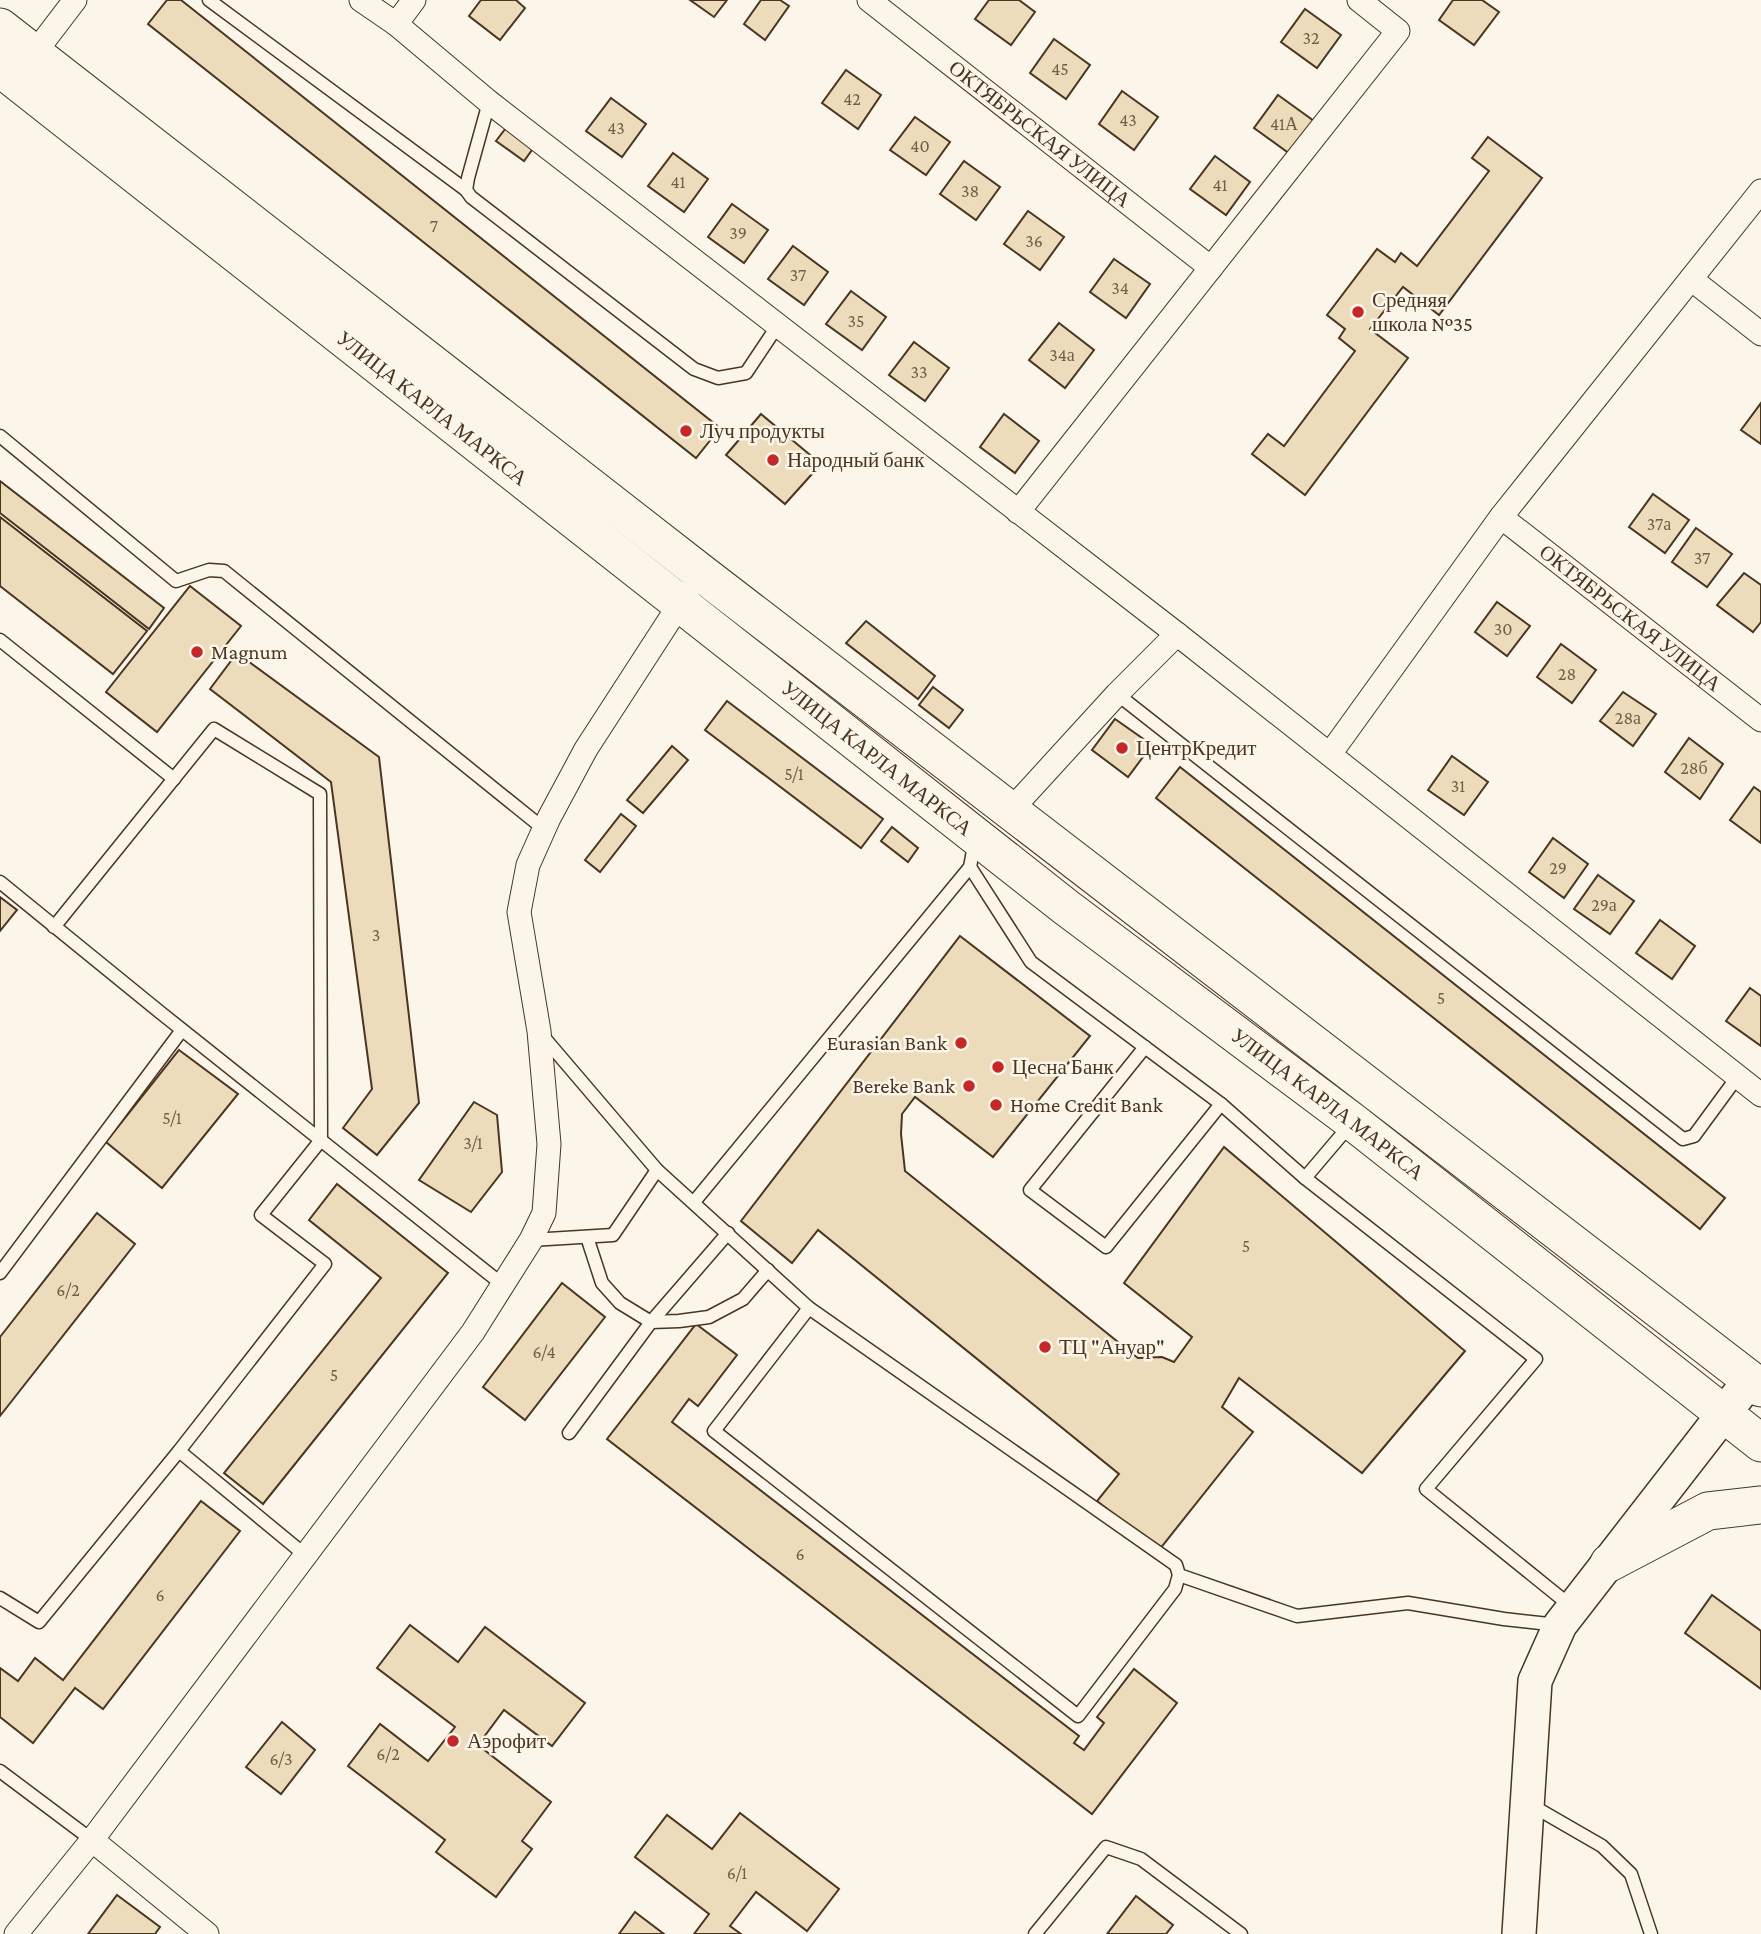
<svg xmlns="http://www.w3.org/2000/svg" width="1761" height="1934" font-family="'Crimson Pro',serif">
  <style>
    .building { fill: #ecdcbc; stroke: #4a3520; stroke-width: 2 }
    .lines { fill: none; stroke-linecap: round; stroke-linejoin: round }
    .lane-casing { stroke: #4a3520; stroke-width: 15 }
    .street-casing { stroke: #4a3520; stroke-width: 25 }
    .secondary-casing { stroke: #4a3520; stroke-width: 36 }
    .primary-casing { stroke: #4a3520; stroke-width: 39 }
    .lane { stroke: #fbf6e9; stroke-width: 12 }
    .street { stroke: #fbf6e9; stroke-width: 23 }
    .secondary { stroke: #fbf6e9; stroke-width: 33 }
    .primary { stroke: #fbf6e9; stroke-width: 37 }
    .poi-dot { fill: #c62828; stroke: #fbf6e9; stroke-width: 2.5 }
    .labels { text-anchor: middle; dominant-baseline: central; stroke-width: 5; stroke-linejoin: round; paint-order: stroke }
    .number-label { font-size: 18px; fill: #725f47 }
    .street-label { font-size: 21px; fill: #4a3520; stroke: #fbf6e9 }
    .poi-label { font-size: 21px; fill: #4a3520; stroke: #fbf6e9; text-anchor: start }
  </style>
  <rect width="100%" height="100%" fill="#fbf6e9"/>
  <g class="building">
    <path d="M167 0H181L720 428 696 458 148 24Z"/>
    <path d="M481 0H516L525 8 500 40 469 16Z"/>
    <path d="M690 0H727L714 17Z"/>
    <path d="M761 0H780L789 6 765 40 744 24Z"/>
    <path d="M989 0H1019L1035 12 1011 45 975 19Z"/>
    <path d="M1453 0H1482L1499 12 1474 45 1439 20Z"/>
    <path d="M1305 9 1341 35 1317 68 1281 42Z"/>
    <path d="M1054 39 1090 65 1066 99 1030 73Z"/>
    <path d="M846 70 881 95 858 129 822 103Z"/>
    <path d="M1122 91 1158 117 1134 150 1099 124Z"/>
    <path d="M1278 95 1314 121 1290 154 1254 128Z"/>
    <path d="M611 98 646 124 622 157 586 131Z"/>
    <path d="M915 117 950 142 926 175 890 150Z"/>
    <path d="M509 124 537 143 524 161 496 141Z"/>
    <path d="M1488 137 1542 178 1439 315 1403 287 1370 329 1408 358 1305 495 1252 454 1268 434 1284 446 1355 351 1339 338 1345 329 1327 315 1377 249 1395 262 1401 253 1417 266 1489 171 1472 158Z"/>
    <path d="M673 153 708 179 684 212 648 186Z"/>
    <path d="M1215 156 1250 182 1226 215 1190 189Z"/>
    <path d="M964 161 1000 187 976 220 940 194Z"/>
    <path d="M732 204 768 230 744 263 708 237Z"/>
    <path d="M1028 211 1064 237 1040 270 1004 244Z"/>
    <path d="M793 246 828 272 804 305 768 279Z"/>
    <path d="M1114 259 1150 284 1126 318 1090 292Z"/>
    <path d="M851 291 886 317 862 350 826 324Z"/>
    <path d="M1059 323 1094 350 1065 388 1029 360Z"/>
    <path d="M914 342 949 368 925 401 889 375Z"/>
    <path d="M1761 403V444L1741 430Z"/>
    <path d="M761 414 821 464 785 504 726 455Z"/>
    <path d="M1004 414 1039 441 1015 473 980 447Z"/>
    <path d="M0 481 164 608 149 629 0 513Z"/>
    <path d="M1653 494 1689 520 1665 553 1629 527Z"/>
    <path d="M0 517 147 631 113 674 0 586Z"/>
    <path d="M1696 528 1732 554 1707 587 1672 562Z"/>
    <path d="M1744 573 1761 585V622L1753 632 1717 605Z"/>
    <path d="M190 586 241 626 157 732 106 692Z"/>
    <path d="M1497 602 1530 626 1507 656 1475 632Z"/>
    <path d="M866 621 935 676 918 699 846 643Z"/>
    <path d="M1561 644 1596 670 1572 703 1537 677Z"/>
    <path d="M237 653 379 757 419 1103 377 1155 343 1128 372 1089 331 782 210 689Z"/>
    <path d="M933 687 963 710 949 728 919 705Z"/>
    <path d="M1623 692 1656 714 1633 746 1600 721Z"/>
    <path d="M727 701 883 819 861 848 705 730Z"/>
    <path d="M1115 719 1152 745 1128 777 1092 750Z"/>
    <path d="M1689 738 1723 764 1700 799 1665 772Z"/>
    <path d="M672 746 688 760 643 813 627 800Z"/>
    <path d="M1452 756 1488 782 1464 815 1428 790Z"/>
    <path d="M1180 767 1725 1198 1700 1229 1156 798Z"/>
    <path d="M1754 787 1761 792V843L1730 820Z"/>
    <path d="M621 814 636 826 600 872 585 860Z"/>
    <path d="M892 827 918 848 908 862 881 841Z"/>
    <path d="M1553 838 1588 864 1564 898 1529 872Z"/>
    <path d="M1598 875 1634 901 1610 934 1574 909Z"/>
    <path d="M0 897 17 910 0 931Z"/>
    <path d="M1660 920 1695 946 1672 979 1636 953Z"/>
    <path d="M960 936 1090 1036 993 1157 915 1097 902 1114 901 1134 905 1171 1138 1358 1162 1357 1174 1362 1192 1337 1124 1283 1224 1147 1465 1351 1362 1473 1239 1378 1222 1407 1253 1432 1159 1550 1097 1501 1119 1474 818 1230 792 1263 741 1221Z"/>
    <path d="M1750 988 1761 996V1046L1726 1021Z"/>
    <path d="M179 1050 238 1094 162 1188 106 1142Z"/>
    <path d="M474 1102 497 1115 502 1172 471 1212 419 1180Z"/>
    <path d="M337 1184 448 1273 263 1504 224 1473 381 1278 309 1220Z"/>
    <path d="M97 1213 135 1244 0 1416V1337Z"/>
    <path d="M562 1283 605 1317 525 1420 483 1387Z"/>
    <path d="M696 1324 737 1355 698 1406 689 1399 672 1422 1079 1736 1074 1743 1084 1750 1104 1723 1097 1717 1134 1669 1177 1703 1092 1814 607 1439Z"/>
    <path d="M201 1501 240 1531 103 1709 75 1688 33 1743 0 1717V1668L18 1681 35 1658 63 1680Z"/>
    <path d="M1712 1595 1761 1631V1689L1685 1633Z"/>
    <path d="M410 1625 458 1662 485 1627 585 1703 552 1746 504 1710 478 1745 551 1802 522 1841 532 1849 496 1897 436 1852 445 1840 348 1766 380 1724 428 1761 455 1727 377 1668Z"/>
    <path d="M282 1722 315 1750 281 1794 246 1767Z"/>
    <path d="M740 1813 839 1889 807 1931 756 1892 730 1926 741 1934H694L709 1914 635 1857 667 1815 712 1849Z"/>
    <path d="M117 1895 160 1927 155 1934H88Z"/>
    <path d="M1136 1896 1173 1925 1166 1934H1107Z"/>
    <path d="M635 1912 664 1934H619Z"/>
  </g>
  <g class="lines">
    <defs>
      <g id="lane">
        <path d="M209 0 466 190"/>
        <path d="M489 102 468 178 466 190 471 197 694 369 718 378 746 373 778 325"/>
        <path d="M0 436 176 581 209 570 224 571 544 829"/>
        <path d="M0 640 174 779"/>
        <path d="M1117 694 1683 1139 1694 1136 1738 1076"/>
        <path d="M970 867 1031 962 1221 1104 1305 1178 1350 1125"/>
        <path d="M0 882 161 1013 503 1285"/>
        <path d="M54 927 214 729 320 794 321 1140 261 1215 325 1264 179 1451 305 1555"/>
        <path d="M541 1034 657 1170 809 1308 1176 1565 1179 1575 1297 1616 1408 1603 1504 1619 1558 1625"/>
        <path d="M1145 1047 1030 1190 1106 1247 1221 1104"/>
        <path d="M1305 1178 1536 1359 1426 1489 1572 1607"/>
        <path d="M694 1202 970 867 975 840"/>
        <path d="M587 1237 602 1283 620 1303 651 1322 679 1321 709 1317 743 1299 768 1270"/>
        <path d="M531 1240 613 1235 657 1170"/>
        <path d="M0 1273 182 1030"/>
        <path d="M809 1308 714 1431 1078 1716 1175 1589 1179 1575"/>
        <path d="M569 1433 651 1322 728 1233"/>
        <path d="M0 1598 39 1622 179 1451"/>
        <path d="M0 1771 92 1840"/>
        <path d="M1531 1805 1602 1846 1631 1874 1651 1934"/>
        <path d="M1035 1934 1106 1847 1141 1859 1241 1934"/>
      </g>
      <g id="street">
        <path d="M361 0 396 24 489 102 1177 634 1761 1095"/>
        <path id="s1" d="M869 0 1211 268"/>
        <path d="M396 24 414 0"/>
        <path d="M27 63 75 0"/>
        <path d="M1691 279 1761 334"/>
        <path d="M1018 512 1398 31 1359 0"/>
        <path id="s2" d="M1501 517 1761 720"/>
        <path d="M1330 754 1501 517 1761 191"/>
        <path d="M1010 811 1117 694 1177 634"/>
        <path d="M92 1840 207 1934"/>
        <path d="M16 1934 92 1840 473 1332 531 1240 544 1213 549 1144 539 1031 519 912 528 865 549 818 586 749 687 593"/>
      </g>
      <path id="secondary" d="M1519 1934 1535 1681 1560 1625 1750 1380"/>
      <g id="primary">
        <path d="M0 27 700 572 1761 1388"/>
        <path id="s3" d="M0 68 1067 908 1353 1122 1761 1443"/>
        <path d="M1609 1563 1708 1511 1761 1505"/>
      </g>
    </defs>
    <use href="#lane" class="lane-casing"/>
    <use href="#street" class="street-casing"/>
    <use href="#secondary" class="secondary-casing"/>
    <use href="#primary" class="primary-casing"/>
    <use href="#lane" class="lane"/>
    <use href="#street" class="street"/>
    <use href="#secondary" class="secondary"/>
    <use href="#primary" class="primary"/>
  </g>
  <g class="poi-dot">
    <circle cx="1358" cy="312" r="7"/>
    <circle cx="686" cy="431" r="7"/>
    <circle cx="773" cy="460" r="7"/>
    <circle cx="197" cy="652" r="7"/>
    <circle cx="1122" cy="748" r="7"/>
    <circle cx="961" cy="1043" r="7"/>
    <circle cx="998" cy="1067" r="7"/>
    <circle cx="969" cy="1086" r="7"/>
    <circle cx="996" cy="1105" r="7"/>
    <circle cx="1045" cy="1347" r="7"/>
    <circle cx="453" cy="1741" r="7"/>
  </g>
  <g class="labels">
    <g class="number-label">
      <text x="1311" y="38">32</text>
      <text x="1060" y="69">45</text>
      <text x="852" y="99">42</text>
      <text x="1128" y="120">43</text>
      <text x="1284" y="124">41А</text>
      <text x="616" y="128">43</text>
      <text x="920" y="146">40</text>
      <text x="678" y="182">41</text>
      <text x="1220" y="185">41</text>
      <text x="970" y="191">38</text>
      <text x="434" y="226">7</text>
      <text x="738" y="233">39</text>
      <text x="1034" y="241">36</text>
      <text x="798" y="275">37</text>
      <text x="1120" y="288">34</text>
      <text x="856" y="321">35</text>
      <text x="1062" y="355">34а</text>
      <text x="919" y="372">33</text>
      <text x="1659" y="524">37а</text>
      <text x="1702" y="558">37</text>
      <text x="1503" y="629">30</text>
      <text x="1567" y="674">28</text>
      <text x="1628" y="718">28а</text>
      <text x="1694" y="768">28б</text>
      <text x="794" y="774">5/1</text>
      <text x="1458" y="786">31</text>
      <text x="1558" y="868">29</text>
      <text x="1604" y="905">29а</text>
      <text x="376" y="935">3</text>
      <text x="1441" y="998">5</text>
      <text x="172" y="1118">5/1</text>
      <text x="473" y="1143">3/1</text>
      <text x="1246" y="1246">5</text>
      <text x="68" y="1290">6/2</text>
      <text x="544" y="1352">6/4</text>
      <text x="334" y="1375">5</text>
      <text x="800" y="1554">6</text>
      <text x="160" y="1595">6</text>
      <text x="388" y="1754">6/2</text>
      <text x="281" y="1759">6/3</text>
      <text x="737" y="1873">6/1</text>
    </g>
    <g class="street-label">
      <text stroke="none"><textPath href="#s1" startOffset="217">ОКТЯБРЬСКАЯ УЛИЦА</textPath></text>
      <text stroke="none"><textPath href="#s3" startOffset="550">УЛИЦА КАРЛА МАРКСА</textPath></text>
      <text stroke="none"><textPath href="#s2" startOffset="164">ОКТЯБРЬСКАЯ УЛИЦА</textPath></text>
      <text stroke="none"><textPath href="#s3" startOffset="1116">УЛИЦА КАРЛА МАРКСА</textPath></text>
      <text stroke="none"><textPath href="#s3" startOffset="1684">УЛИЦА КАРЛА МАРКСА</textPath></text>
    </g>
    <g class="poi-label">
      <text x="1372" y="300">Средняя<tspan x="1372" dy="24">школа №35</tspan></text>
      <text x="700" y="431">Луч продукты</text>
      <text x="787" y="460">Народный банк</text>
      <text x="211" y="652">Magnum</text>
      <text x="1136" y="748">ЦентрКредит</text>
      <text x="947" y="1043" text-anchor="end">Eurasian Bank</text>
      <text x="1012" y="1067">Цесна Банк</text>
      <text x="955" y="1086" text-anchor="end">Bereke Bank</text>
      <text x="1010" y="1105">Home Credit Bank</text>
      <text x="1059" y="1347">ТЦ "Ануар"</text>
      <text x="467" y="1741">Аэрофит</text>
    </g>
  </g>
</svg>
